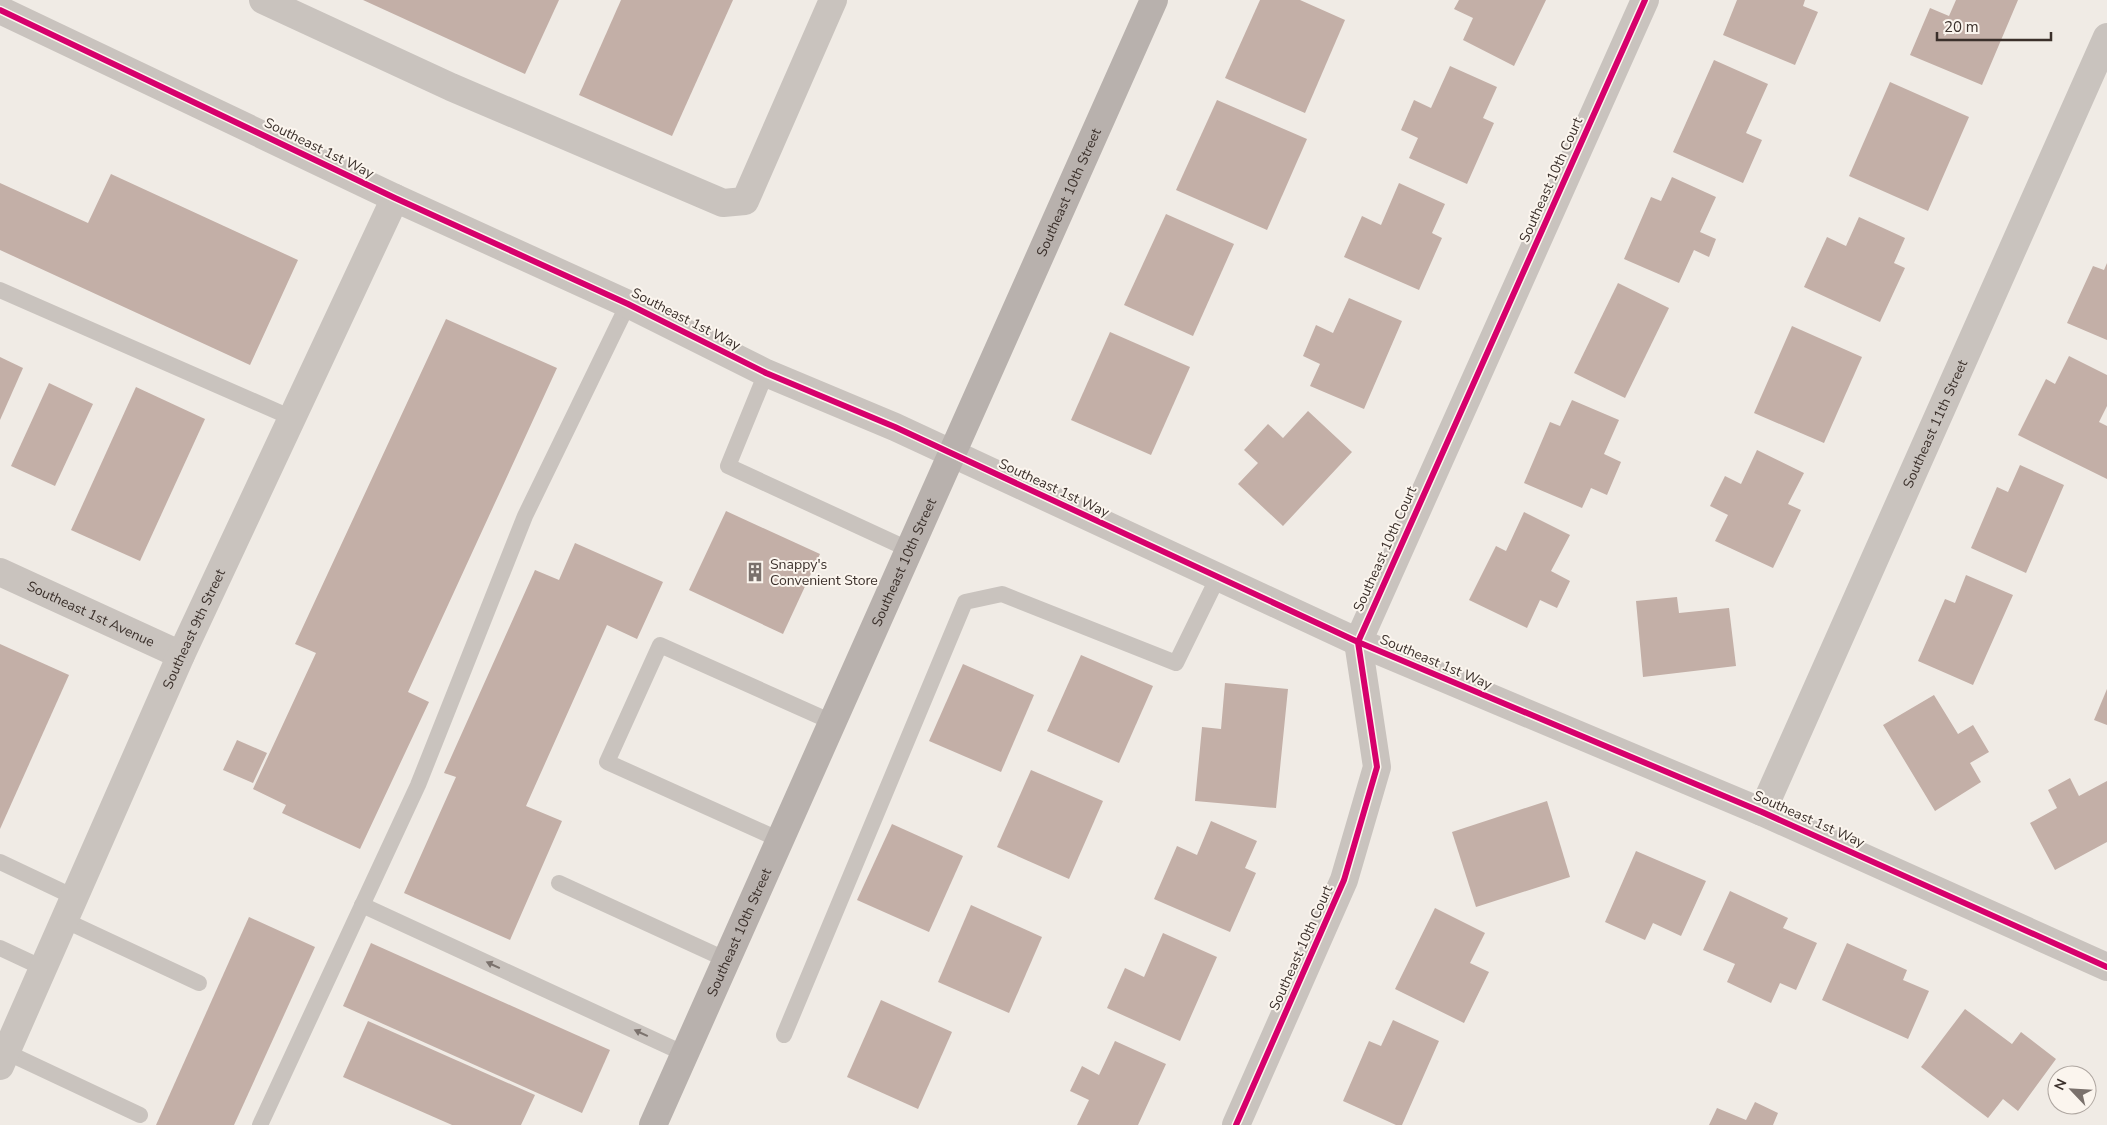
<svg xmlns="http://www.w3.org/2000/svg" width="2107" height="1125" font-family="'Nunito Sans',sans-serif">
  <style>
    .building { fill: #c3afa7 }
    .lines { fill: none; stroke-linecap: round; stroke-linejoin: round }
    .service { stroke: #c9c3be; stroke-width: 16 }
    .minor { stroke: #c9c3be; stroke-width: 28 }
    .primary { stroke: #b8b1ad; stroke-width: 28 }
    .cycleway-casing { stroke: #fbf5ee; stroke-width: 9 }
    .cycleway { stroke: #d6006c; stroke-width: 6 }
    .oneway { fill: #7b726d }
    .labels { text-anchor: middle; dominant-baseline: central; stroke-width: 4; stroke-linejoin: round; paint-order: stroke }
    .street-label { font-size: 14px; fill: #3b302b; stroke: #fbf5ee }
    .poi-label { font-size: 14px; fill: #3b302b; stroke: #fbf5ee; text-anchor: start }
  </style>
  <rect width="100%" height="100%" fill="#f0ebe5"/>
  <g class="building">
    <path d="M363 0H559L525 74Z"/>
    <path d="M621 0H733L672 136 579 95Z"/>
    <path d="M1260 0H1300L1345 20 1305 113 1225 78Z"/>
    <path d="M1459 0H1546L1514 66 1463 40 1473 18 1454 9Z"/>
    <path d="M1737 0H1805L1803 6 1818 12 1795 65 1723 35Z"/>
    <path d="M1956 0H2018L1982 85 1910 55 1930 8 1949 16Z"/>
    <path d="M1714 60 1768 84 1746 133 1762 140 1743 183 1673 152Z"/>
    <path d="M1450 66 1497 87 1483 118 1494 123 1467 184 1409 158 1418 138 1401 130 1414 100 1431 108Z"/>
    <path d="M1890 82 1969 117 1928 211 1849 176Z"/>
    <path d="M1217 100 1307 139 1267 230 1176 190Z"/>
    <path d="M111 174 298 260 250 365 0 250V183L88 223Z"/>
    <path d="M1672 177 1716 197 1700 232 1716 239 1709 257 1694 250 1679 283 1624 259 1651 197 1661 201Z"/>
    <path d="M1399 183 1445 204 1432 233 1442 238 1419 290 1344 257 1362 216 1381 225Z"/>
    <path d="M1166 214 1234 244 1193 336 1124 305Z"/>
    <path d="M1859 217 1905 238 1894 263 1905 268 1880 322 1804 287 1827 237 1846 246Z"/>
    <path d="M2107 263V340L2067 323 2093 266 2104 270Z"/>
    <path d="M1618 283 1669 308 1625 398 1574 373Z"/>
    <path d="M1349 298 1402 321 1364 409 1310 386 1320 364 1303 356 1316 325 1333 333Z"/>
    <path d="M446 319 557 368 408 692 429 702 360 849 282 813 286 805 253 789 316 653 295 644Z"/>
    <path d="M1792 326 1862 357 1824 443 1754 413Z"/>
    <path d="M1110 332 1190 367 1151 455 1071 420Z"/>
    <path d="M2069 356 2107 375V406L2099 422 2107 426V479L2018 435 2046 379 2055 384Z"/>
    <path d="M0 357 23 368 0 420Z"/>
    <path d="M49 383 93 404 55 486 11 466Z"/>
    <path d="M136 387 205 419 140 561 71 530Z"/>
    <path d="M1572 400 1619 420 1604 454 1621 462 1607 495 1591 488 1582 508 1524 483 1550 422 1560 426Z"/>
    <path d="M1308 411 1352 452 1283 526 1238 484 1258 463 1244 450 1268 424 1283 438Z"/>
    <path d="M1757 450 1804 473 1788 504 1801 510 1773 568 1715 541 1728 515 1710 506 1725 476 1741 484Z"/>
    <path d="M2020 465 2064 485 2026 573 1971 548 1997 487 2008 492Z"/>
    <path d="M726 511 820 554 783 634 689 590Z"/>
    <path d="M1524 512 1570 535 1551 571 1570 581 1557 608 1540 600 1527 628 1469 600 1496 546 1506 551Z"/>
    <path d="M575 543 663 582 637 639 607 625 526 806 562 821 510 940 404 893 456 777 444 773 535 570 559 580Z"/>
    <path d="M1966 575 2013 595 1973 685 1918 661 1945 599 1955 603Z"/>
    <path d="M1677 597 1679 613 1729 608 1736 666 1643 677 1636 601Z"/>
    <path d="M0 644 69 675 0 829Z"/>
    <path d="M1081 655 1153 686 1119 763 1047 731Z"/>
    <path d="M963 664 1034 695 1001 772 929 741Z"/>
    <path d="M1225 683 1288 689 1276 808 1195 801 1202 727 1221 729Z"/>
    <path d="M2107 689V725L2094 720Z"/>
    <path d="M1934 695 1958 734 1973 725 1989 752 1970 763 1981 782 1935 811 1883 725Z"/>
    <path d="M237 740 267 753 253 783 223 770Z"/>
    <path d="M1031 770 1103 801 1069 879 997 847Z"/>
    <path d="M2070 778 2079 796 2107 781V842L2055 870 2030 823 2057 808 2048 790Z"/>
    <path d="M1547 801 1570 877 1476 907 1452 832Z"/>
    <path d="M1211 821 1257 841 1245 868 1256 873 1230 932 1154 899 1177 846 1197 855Z"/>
    <path d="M892 824 963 856 929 932 857 900Z"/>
    <path d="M1636 851 1706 881 1681 936 1653 923 1645 940 1605 922Z"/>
    <path d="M1730 891 1788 918 1783 928 1817 943 1796 990 1780 983 1771 1003 1727 982 1735 964 1703 950Z"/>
    <path d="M971 905 1042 937 1009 1013 938 982Z"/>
    <path d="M1435 908 1485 933 1470 963 1489 972 1464 1023 1395 989Z"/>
    <path d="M249 917 315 947 234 1125H156Z"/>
    <path d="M1163 933 1217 957 1180 1041 1107 1008 1125 968 1144 977Z"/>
    <path d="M371 943 610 1050 582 1113 343 1006Z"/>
    <path d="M1847 943 1907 970 1903 980 1929 991 1908 1039 1822 1000Z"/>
    <path d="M881 1000 952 1032 918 1109 847 1077Z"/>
    <path d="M1965 1009 2012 1044 2021 1032 2056 1059 2018 1111 2003 1099 1988 1118 1921 1067Z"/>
    <path d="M1393 1020 1439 1041 1402 1125H1396L1343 1101 1369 1041 1381 1046Z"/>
    <path d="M368 1021 535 1095 521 1125H452L343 1077Z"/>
    <path d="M1115 1041 1166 1064 1138 1125H1077L1089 1100 1070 1091 1082 1066 1099 1075Z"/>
    <path d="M1755 1102 1778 1113 1773 1125H1709L1717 1108 1746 1120Z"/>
  </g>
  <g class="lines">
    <g class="service">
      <path d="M0 290 292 418"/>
      <path d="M766 373 728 466 910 550"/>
      <path d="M780 840 607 762 660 645 832 722"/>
      <path d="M0 862 74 897"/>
      <path d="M559 883 727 960"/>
      <path d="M362 905 685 1054"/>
      <path d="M64 920 199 983"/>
      <path d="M0 948 43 968"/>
      <path d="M784 1035 965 602 1002 594 1176 663 1218 577"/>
      <path d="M6 1052 140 1115"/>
      <path d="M260 1125 418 785 525 516 628 304"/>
    </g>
    <g class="minor">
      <path d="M263 0 451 87 723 203 745 201 833 0"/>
      <path d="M0 10 395 198 628 304 766 373 895 427 1358 642 1762 812 2107 967"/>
      <path id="s1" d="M0 572 181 655"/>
      <path id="s2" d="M1762 812 2107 37"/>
      <path id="s3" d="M0 1066 181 655 395 198"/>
      <path d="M1236 1125 1344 880 1377 767 1358 642 1645 0"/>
    </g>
    <path class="primary" id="s4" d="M653 1125 1154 0"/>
    <defs>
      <g id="cycleway">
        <path d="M0 10 395 198 628 304 766 373 895 427 1358 642 1762 812 2107 967"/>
        <path d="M1236 1125 1344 880 1377 767 1358 642 1645 0"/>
      </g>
    </defs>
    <use href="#cycleway" class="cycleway-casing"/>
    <use href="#cycleway" class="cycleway"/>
  </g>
  <defs><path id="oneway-solid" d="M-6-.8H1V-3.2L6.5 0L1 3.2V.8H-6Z" transform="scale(1.25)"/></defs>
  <g class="oneway">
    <use href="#oneway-solid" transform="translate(493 965) rotate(-155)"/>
    <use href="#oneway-solid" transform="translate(641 1033) rotate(-155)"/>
  </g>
  <defs>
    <symbol id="building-bare" viewBox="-9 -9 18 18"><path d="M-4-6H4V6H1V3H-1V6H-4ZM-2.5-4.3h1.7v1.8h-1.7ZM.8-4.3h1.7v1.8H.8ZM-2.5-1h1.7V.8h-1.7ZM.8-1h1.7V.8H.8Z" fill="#7a716c" stroke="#fbf5ee" stroke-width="2.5" paint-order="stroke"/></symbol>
  </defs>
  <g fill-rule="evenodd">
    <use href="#building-bare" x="741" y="558" width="28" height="28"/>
  </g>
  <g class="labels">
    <g class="street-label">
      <text transform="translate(319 148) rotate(26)">Southeast 1st Way</text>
      <text transform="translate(1551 180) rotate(-66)">Southeast 10th Court</text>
      <text stroke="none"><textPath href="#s4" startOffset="1021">Southeast 10th Street</textPath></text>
      <text transform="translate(686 319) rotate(27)">Southeast 1st Way</text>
      <text stroke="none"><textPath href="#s2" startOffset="425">Southeast 11th Street</textPath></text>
      <text transform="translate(1054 488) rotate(25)">Southeast 1st Way</text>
      <text transform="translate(1385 549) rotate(-66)">Southeast 10th Court</text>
      <text stroke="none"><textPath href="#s4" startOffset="616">Southeast 10th Street</textPath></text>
      <text stroke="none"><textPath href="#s1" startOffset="100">Southeast 1st Avenue</textPath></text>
      <text stroke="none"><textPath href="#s3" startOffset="478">Southeast 9th Street</textPath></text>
      <text transform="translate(1436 662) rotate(23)">Southeast 1st Way</text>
      <text transform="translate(1809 819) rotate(24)">Southeast 1st Way</text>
      <text stroke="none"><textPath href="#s4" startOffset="211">Southeast 10th Street</textPath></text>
      <text transform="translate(1301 948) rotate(-66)">Southeast 10th Court</text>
    </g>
    <g class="poi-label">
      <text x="770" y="564">Snappy's<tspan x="770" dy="16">Convenient Store</tspan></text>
    </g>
  </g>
  <g transform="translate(2072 1090) rotate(295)"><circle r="24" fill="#fbf5ee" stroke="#aea6a0"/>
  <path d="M0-4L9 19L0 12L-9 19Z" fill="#7a716c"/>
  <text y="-8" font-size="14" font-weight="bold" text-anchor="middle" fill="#3b302b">N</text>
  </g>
  <path d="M1937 32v8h114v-8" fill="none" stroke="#3b302b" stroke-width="2.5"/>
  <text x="1944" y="32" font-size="15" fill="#3b302b" stroke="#fbf5ee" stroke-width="4" paint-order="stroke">20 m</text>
</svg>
